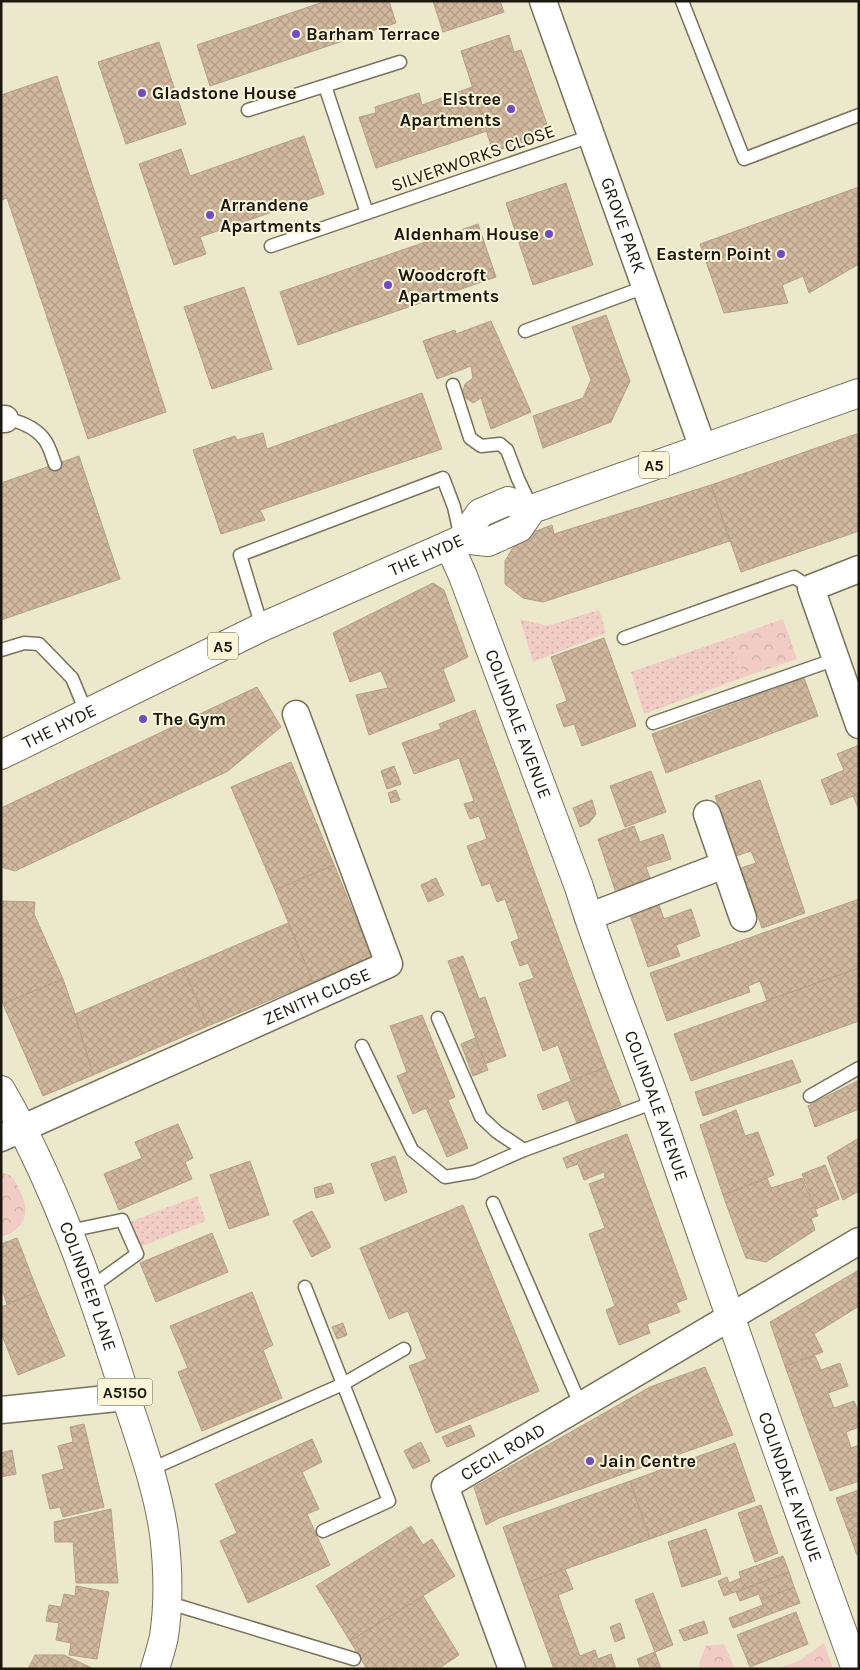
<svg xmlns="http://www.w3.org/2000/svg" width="860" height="1670" font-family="Karla,sans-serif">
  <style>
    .grass { fill: url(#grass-dots) }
    .forest { fill: url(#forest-crowns) }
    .building { fill: url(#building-cross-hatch); stroke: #b39f8b }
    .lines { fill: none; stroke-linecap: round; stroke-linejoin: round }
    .service-casing { stroke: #767259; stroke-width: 15 }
    .minor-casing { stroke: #767259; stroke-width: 29 }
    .tertiary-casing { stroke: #767259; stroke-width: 30 }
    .primary-casing { stroke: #767259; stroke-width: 30 }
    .service { stroke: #fff; stroke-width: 12 }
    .minor { stroke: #fff; stroke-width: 26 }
    .tertiary { stroke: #fff; stroke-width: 28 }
    .primary { stroke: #fff; stroke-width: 28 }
    .poi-dot { fill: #704bc4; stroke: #faf5d9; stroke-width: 2 }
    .labels { text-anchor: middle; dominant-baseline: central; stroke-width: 4; stroke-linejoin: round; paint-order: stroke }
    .shield { fill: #faf5d9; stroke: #5d5a4b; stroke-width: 1 }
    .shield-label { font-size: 16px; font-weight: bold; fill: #1a180e }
    .poi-label { font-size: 18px; font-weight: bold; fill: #1a180e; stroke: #faf5d9; text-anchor: start }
    .street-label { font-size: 18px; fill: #1a180e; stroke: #faf5d9 }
  </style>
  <defs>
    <pattern id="grass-dots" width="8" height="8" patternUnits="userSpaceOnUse" patternTransform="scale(1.25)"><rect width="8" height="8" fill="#f0ccc4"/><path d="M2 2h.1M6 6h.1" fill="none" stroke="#cdaea7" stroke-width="1.8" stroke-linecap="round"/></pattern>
    <pattern id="forest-crowns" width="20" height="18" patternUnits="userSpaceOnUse" patternTransform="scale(1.25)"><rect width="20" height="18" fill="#f0ccc4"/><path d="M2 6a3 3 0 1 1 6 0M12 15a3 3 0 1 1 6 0" fill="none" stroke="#cdaea7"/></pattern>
    <pattern id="building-cross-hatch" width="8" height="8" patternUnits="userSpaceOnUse" patternTransform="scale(1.25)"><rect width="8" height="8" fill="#d0b79d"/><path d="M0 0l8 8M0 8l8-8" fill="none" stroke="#b29d86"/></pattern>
  </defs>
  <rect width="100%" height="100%" fill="#ece8cc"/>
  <g class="grass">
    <path d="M599 610 606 633 533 662 520 619 547 626Z"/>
    <path d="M730 638 744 677 644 714 631 672Z"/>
    <path d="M197 1196 206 1221 140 1247 130 1222Z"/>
  </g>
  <g class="forest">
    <path d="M783 619 797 659 744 677 730 638Z"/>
    <path d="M1 1172C4 1173 9 1175 12 1177 15 1180 18 1187 20 1191 31 1212 25 1230 1 1237Z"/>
    <path d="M824 1643 833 1669H776L799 1661Z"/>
    <path d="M724 1644 735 1669H700L699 1663 706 1646Z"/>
  </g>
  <g class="building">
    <path d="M326 1H389L396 23 210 86 197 45Z"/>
    <path d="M433 1H500L504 12 443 32Z"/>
    <path d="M509 35 514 52 521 50 550 133 493 152 461 51Z"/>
    <path d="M159 42 186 124 126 144 98 62Z"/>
    <path d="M57 76 166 412 88 439 7 198 1 200V95Z"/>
    <path d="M472 87 487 131 376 168 359 117 376 113 375 107 419 93 422 105Z"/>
    <path d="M304 136 324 194 200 237 206 254 174 265 139 164 181 149 190 176Z"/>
    <path d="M566 183 593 265 533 285 506 203Z"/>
    <path d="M859 187V264L809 293 803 276 782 285 788 303 724 313 700 244Z"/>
    <path d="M478 224 496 277 298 345 280 292Z"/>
    <path d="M244 287 272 369 212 389 184 307Z"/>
    <path d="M606 315 630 381 611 422 543 448 533 416 583 398 591 380 572 327Z"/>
    <path d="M491 321 531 412 491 429 481 398 473 403 466 398 463 391 465 384 473 378 471 366 437 379 423 341 455 330 456 334Z"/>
    <path d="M422 393 442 449 260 510 265 520 221 534 193 450 235 436 237 440 263 433 267 449Z"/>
    <path d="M859 433V531L741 572 711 485Z"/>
    <path d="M79 456 120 579 1 620V483Z"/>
    <path d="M711 485 730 541 543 602 523 598 505 584V561L512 549 526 535 552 525 554 534Z"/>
    <path d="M433 583 444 590 468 657 443 669 455 701 369 735 356 695 388 688 381 671 350 682 333 633Z"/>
    <path d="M604 638 636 726 582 746 574 724 564 727 556 705 567 701 551 657Z"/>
    <path d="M804 678 818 716 666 773 652 734Z"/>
    <path d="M257 687 281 727 228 771 15 871 1 867V808Z"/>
    <path d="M475 710 606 1067 571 1081 558 1045 543 1051 519 983 534 978 528 963 520 966 511 942 519 939 505 899 497 902 490 883 482 886 467 846 487 839 479 816 470 819 464 804 474 801 459 758 414 774 402 743 441 729 439 724Z"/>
    <path d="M859 745V810L853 796 831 805 821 780 844 770 837 754Z"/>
    <path d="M291 762 334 865 275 890 231 787Z"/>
    <path d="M394 766 401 784 387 789 381 771Z"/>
    <path d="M651 771 666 812 625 827 610 786Z"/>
    <path d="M760 780 805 913 762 928 741 868 756 863 751 851 736 856 715 796Z"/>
    <path d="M396 790 400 800 391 803 388 793Z"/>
    <path d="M592 800 596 814 589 823 580 827 573 808Z"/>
    <path d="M634 826 640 842 663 834 671 859 646 867 653 887 618 899 598 839Z"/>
    <path d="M334 865 372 957 313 982 275 890Z"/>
    <path d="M436 878 444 895 428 902 421 885Z"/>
    <path d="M859 899V968L767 1001 760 981 748 986 750 992 667 1021 650 973Z"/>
    <path d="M1 901 35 902 34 914 63 979 3 1004 1 998Z"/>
    <path d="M658 902 664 919 691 909 700 936 676 945 680 956 648 967 629 912Z"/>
    <path d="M288 923 313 982 208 1026 183 968Z"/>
    <path d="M463 956 479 999 485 997 506 1056 485 1064 448 961Z"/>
    <path d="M183 968 208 1026 93 1075 75 1014Z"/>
    <path d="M859 968V1021L691 1081 674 1034Z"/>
    <path d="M63 979 75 1014 93 1075 43 1096 3 1004Z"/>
    <path d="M422 1015 455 1097 448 1100 468 1148 447 1157 426 1108 413 1114 397 1076 407 1072 390 1026Z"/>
    <path d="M475 1038 488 1070 473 1076 461 1044Z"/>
    <path d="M792 1060 801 1082 703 1116 695 1092Z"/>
    <path d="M606 1067 621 1105 577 1123 568 1100 543 1110 537 1095Z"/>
    <path d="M859 1080V1109L815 1127 808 1106Z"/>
    <path d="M736 1110 745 1136 758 1132 774 1175 723 1195 700 1125Z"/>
    <path d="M178 1124 193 1158 185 1162 192 1179 119 1210 104 1174 142 1158 135 1142Z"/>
    <path d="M627 1134 687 1299 676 1303 680 1312 647 1324 650 1333 619 1345 606 1310 615 1306 589 1234 605 1228 589 1184 605 1178 604 1172 584 1180 578 1164 567 1168 563 1158Z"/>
    <path d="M859 1138V1191L843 1200 827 1157Z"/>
    <path d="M395 1156 407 1192 385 1201 371 1164Z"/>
    <path d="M250 1161 269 1215 229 1229 210 1175Z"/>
    <path d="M825 1165 839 1199 816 1209 802 1174Z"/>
    <path d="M767 1178 771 1188 802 1178 818 1216 811 1218 815 1230 766 1262 746 1258 723 1195Z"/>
    <path d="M331 1183 334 1193 316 1198 314 1188Z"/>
    <path d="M463 1205 539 1391 436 1433 409 1366 427 1359 408 1311 389 1319 360 1248Z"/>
    <path d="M312 1211 331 1247 312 1257 293 1221Z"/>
    <path d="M212 1233 228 1272 156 1302 140 1263Z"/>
    <path d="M17 1238 38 1292 7 1304 3 1292 1 1293V1244Z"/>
    <path d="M859 1270V1306L814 1334 823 1352 785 1366 770 1322Z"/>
    <path d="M38 1292 65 1356 18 1375 1 1333V1307Z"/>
    <path d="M252 1292 273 1345 263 1350 282 1398 202 1431 178 1372 188 1368 170 1326Z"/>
    <path d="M343 1323 347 1335 337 1339 332 1327Z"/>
    <path d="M815 1356 821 1370 840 1363 848 1386 828 1393 834 1408 854 1401 859 1413V1427L846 1432 851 1448 859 1445V1481L830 1491 785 1366Z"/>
    <path d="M705 1367 733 1435 499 1518 486 1525 474 1487 650 1387Z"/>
    <path d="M84 1424 104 1507 63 1517 60 1507 50 1509 42 1475 64 1469 58 1446 73 1442 70 1427Z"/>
    <path d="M470 1425 475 1436 447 1447 442 1437Z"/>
    <path d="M312 1439 322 1462 302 1472 319 1509 307 1514 330 1565 248 1603 220 1541 237 1533 215 1484Z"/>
    <path d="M421 1442 430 1461 413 1469 404 1451Z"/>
    <path d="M735 1443 755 1501 650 1539 630 1481Z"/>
    <path d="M12 1450 16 1474 1 1477V1453Z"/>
    <path d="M630 1481 650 1539 523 1584 503 1527Z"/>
    <path d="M859 1490V1512L843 1517 836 1498Z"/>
    <path d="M761 1505 778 1553 755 1562 738 1513Z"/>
    <path d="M111 1509 118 1583H76L73 1542H55L54 1522Z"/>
    <path d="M859 1512V1554L857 1555 843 1517Z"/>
    <path d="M411 1526 423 1545 432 1539 455 1576 350 1641 316 1586Z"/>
    <path d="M706 1529 721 1574 682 1587 668 1542Z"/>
    <path d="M783 1556 789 1572 724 1596 718 1581 727 1577 729 1583 741 1578 739 1572Z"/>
    <path d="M565 1569 573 1589 558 1595 580 1656 595 1650 598 1659 611 1654 616 1669H554L523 1584Z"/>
    <path d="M789 1572 794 1587 761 1600 759 1594 740 1601 736 1592Z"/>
    <path d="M76 1586 109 1592 97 1659 69 1655 71 1643 56 1640 59 1623 46 1621 49 1605 61 1607 64 1594 75 1596Z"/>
    <path d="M794 1587 800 1603 733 1628 729 1618 763 1605 761 1600Z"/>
    <path d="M653 1593 673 1645 655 1652 635 1600Z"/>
    <path d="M423 1596 459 1655 438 1669H367L350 1641Z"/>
    <path d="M796 1612 808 1644 750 1667 737 1635Z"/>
    <path d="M704 1621 708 1633 684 1641 679 1630Z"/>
    <path d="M620 1623 625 1638 615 1642 610 1627Z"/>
    <path d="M655 1652 661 1669H641L637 1659Z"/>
    <path d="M35 1655H64L94 1669H28Z"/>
  </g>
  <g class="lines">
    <defs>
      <g id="service">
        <path d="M682 1 744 159 859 115"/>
        <path d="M325 86 367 213"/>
        <path d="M248 110 400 62"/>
        <path d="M271 246 591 136"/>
        <path d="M525 331 645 287"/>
        <path d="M453 385 470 438 481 446 500 444 507 450 518 479 531 506"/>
        <path d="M5 419C18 420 36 428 44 439 49 445 52 456 55 464"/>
        <path d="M262 627 240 555 443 478 454 507 461 538"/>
        <path d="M624 638 794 577 811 588"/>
        <path d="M1 650 24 643 39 644 72 678 87 714"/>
        <path d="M653 723 836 659"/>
        <path d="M438 1018 481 1117 497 1132 524 1150"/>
        <path d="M362 1046 412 1150 445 1177 474 1172 524 1150 655 1102"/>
        <path d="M810 1096 859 1068"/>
        <path d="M493 1203 580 1404"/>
        <path d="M69 1231 122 1220 137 1254 90 1288"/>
        <path d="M305 1287 389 1501 323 1531"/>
        <path d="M149 1470 343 1384 404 1349"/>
        <path d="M166 1602 354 1659"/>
      </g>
      <g id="minor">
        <path id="s1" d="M543 1 703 448"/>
        <path d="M1 419H5"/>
        <path d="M859 569 811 588 859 725"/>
        <path d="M707 814 743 918"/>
        <path d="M588 917 724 865"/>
        <path id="s2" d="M1 1138 389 964 296 714"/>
        <path d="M1 1410 126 1397"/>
        <path id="s3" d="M512 1669 445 1486 859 1241"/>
      </g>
      <g id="tertiary">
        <path id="s4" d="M449 545 463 576 579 887C602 962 633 1036 659 1111 723 1297 788 1483 856 1669"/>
      </g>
      <g id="primary">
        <path d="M462 539 480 513 508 501 532 509"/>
        <path id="s5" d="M1 755 262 627 449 545 462 539 488 542 519 528 532 509 859 393"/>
        <path id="s6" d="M1 1090C55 1183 90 1285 123 1388 138 1435 157 1484 164 1534 168 1567 169 1603 164 1636 162 1647 158 1658 155 1669"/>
      </g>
    </defs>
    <use href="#service" class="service-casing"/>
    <use href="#minor" class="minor-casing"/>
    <use href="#tertiary" class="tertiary-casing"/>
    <use href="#primary" class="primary-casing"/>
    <use href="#service" class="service"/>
    <use href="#minor" class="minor"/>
    <use href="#tertiary" class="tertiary"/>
    <use href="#primary" class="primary"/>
  </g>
  <g class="poi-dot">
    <circle cx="296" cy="34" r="5"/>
    <circle cx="142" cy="93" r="5"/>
    <circle cx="511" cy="109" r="5"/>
    <circle cx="210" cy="215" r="5"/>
    <circle cx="549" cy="234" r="5"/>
    <circle cx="781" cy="254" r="5"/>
    <circle cx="388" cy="285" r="5"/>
    <circle cx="143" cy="719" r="5"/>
    <circle cx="590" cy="1461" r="5"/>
  </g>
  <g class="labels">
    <g class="shield">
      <rect x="639" y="451.5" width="30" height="27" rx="4"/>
      <rect x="208" y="632.5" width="30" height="27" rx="4"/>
      <rect x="97.5" y="1378.5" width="55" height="27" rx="4"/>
    </g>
    <g class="shield-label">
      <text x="654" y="465">A5</text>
      <text x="223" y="646">A5</text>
      <text x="125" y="1392">A5150</text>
    </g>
    <g class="poi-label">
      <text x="306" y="34">Barham Terrace</text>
      <text x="152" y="93">Gladstone House</text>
      <text x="501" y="99" text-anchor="end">Elstree<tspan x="501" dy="21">Apartments</tspan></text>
      <text x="220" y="205">Arrandene<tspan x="220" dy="21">Apartments</tspan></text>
      <text x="539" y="234" text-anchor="end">Aldenham House</text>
      <text x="771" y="254" text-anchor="end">Eastern Point</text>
      <text x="398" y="275">Woodcroft<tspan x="398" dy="21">Apartments</tspan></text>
      <text x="153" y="719">The Gym</text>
      <text x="600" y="1461">Jain Centre</text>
    </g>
    <g class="street-label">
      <text transform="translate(473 158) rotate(-19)">SILVERWORKS CLOSE</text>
      <text stroke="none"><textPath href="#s1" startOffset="238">GROVE PARK</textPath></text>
      <text stroke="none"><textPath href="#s5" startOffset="470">THE HYDE</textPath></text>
      <text stroke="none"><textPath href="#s4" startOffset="192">COLINDALE AVENUE</textPath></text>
      <text stroke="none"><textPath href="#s5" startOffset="65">THE HYDE</textPath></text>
      <text stroke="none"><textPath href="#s2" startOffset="346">ZENITH CLOSE</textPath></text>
      <text stroke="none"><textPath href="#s4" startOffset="598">COLINDALE AVENUE</textPath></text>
      <text stroke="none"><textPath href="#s6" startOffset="215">COLINDEEP LANE</textPath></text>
      <text stroke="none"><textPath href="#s3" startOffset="262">CECIL ROAD</textPath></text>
      <text stroke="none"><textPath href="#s4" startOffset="1002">COLINDALE AVENUE</textPath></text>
    </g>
  </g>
  <rect width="860" height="1670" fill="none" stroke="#1a180e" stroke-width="5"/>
</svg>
